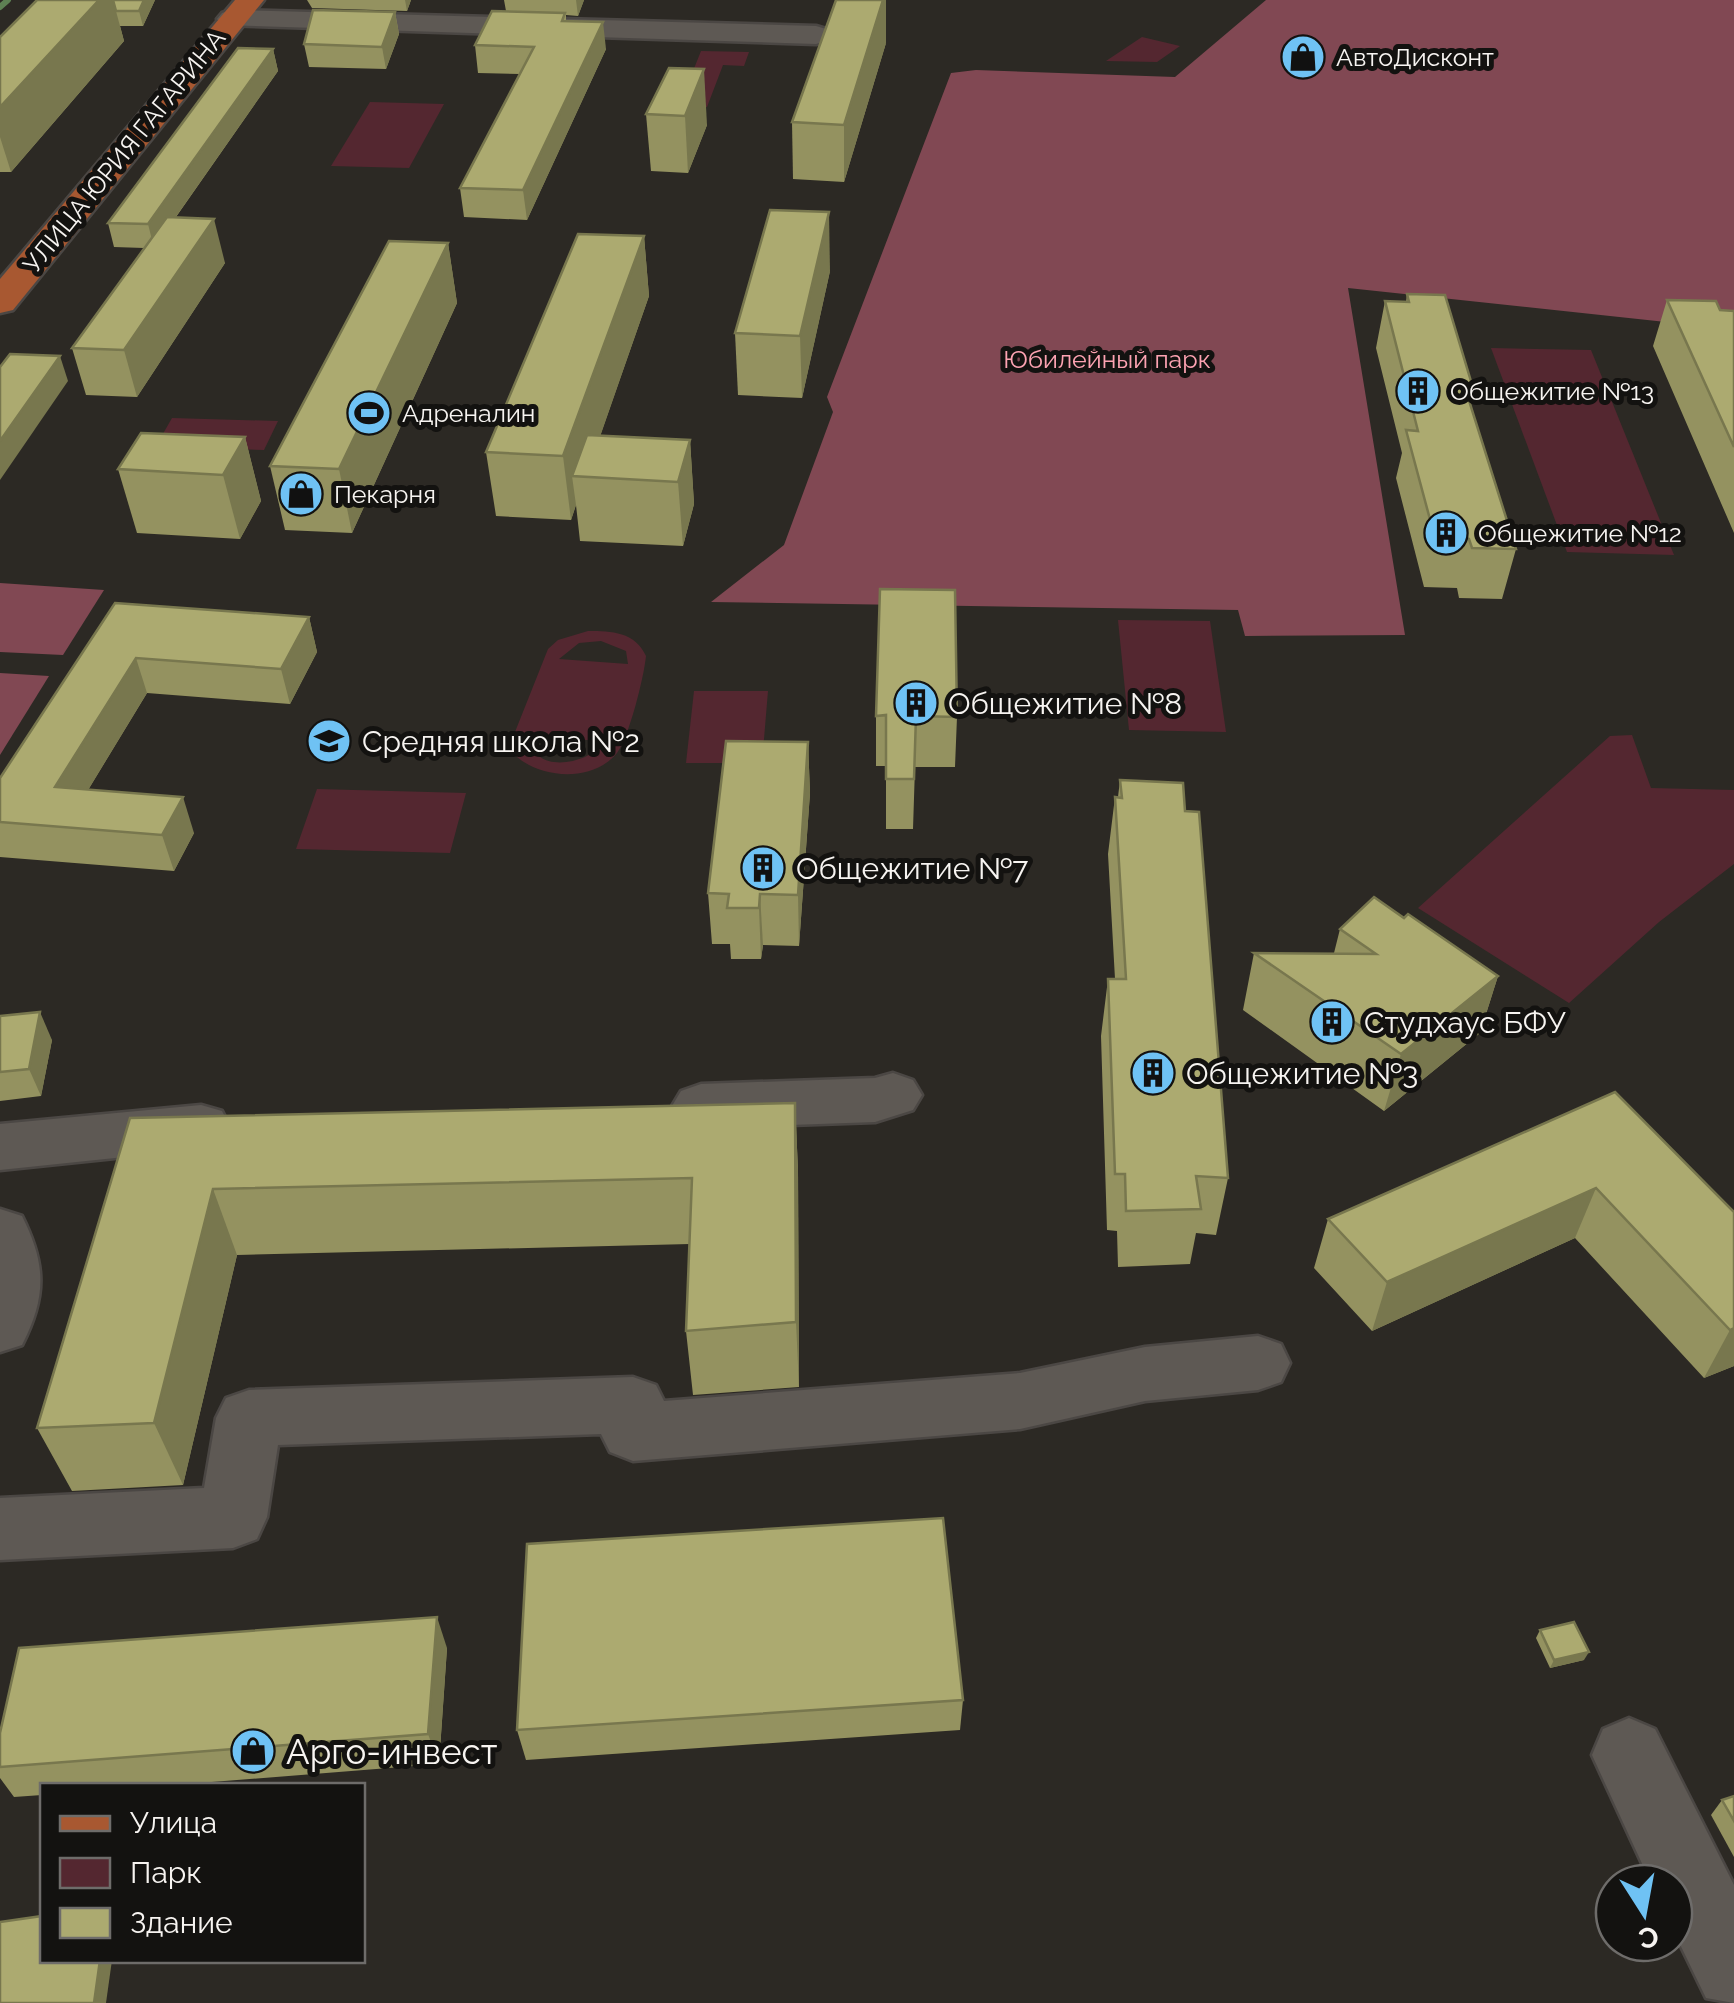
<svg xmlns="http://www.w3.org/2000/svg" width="1734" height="2003" font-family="Raleway,sans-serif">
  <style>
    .green { fill: #542730; fill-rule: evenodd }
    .forest { fill: #814853 }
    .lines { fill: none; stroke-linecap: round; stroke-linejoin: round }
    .stream { stroke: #5d8053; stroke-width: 6 }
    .minor-casing { stroke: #4b4744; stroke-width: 5 }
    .major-casing { stroke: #4b4744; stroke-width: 5 }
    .minor { fill: #5e5954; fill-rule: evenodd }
    .major { fill: #a85831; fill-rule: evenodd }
    .wall { fill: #949260 }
    .shaded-wall { fill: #78774e }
    .building { fill: #acaa70; stroke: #78774e; stroke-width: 2.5 }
    .labels { text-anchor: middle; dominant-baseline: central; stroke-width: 10; stroke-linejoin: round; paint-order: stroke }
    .far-poi-label { font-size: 25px; fill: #f7f4f1; stroke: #131210; text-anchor: start }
    .far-street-label { font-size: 25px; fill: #f7f4f1; stroke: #131210 }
    .far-park-label { font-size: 25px; fill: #fda3b2; stroke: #131210 }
    .poi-label { font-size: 30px; fill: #f7f4f1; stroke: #131210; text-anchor: start }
    .near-poi-label { font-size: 35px; fill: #f7f4f1; stroke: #131210; text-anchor: start }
  </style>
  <rect width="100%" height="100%" fill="#2c2924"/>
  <g class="green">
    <path d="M1142 37 1180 46 1157 62 1106 61Z"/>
    <path d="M701 51 749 52 744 66 723 65 707 107 679 106Z"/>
    <path d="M370 102 444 104 409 168 331 166Z"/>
    <path d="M1491 348 1591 350 1674 555 1567 552Z"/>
    <path d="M172 418 278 421 264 450 156 446Z"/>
    <path d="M1118 620 1210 621 1226 732 1129 730Z"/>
    <path d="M588 631C612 631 635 632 646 656 644 677 629 737 617 753 593 782 543 779 517 757L513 737 548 649 558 640ZM601 641 626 651 628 664 559 659 579 643ZM531 737 604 741V742C589 765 531 775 531 737Z"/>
    <path d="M694 691H768L762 763H686Z"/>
    <path d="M1632 735 1651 788 1734 790V864L1659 922 1569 1003 1418 908 1610 736Z"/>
    <path d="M317 789 466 793 450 853 296 849Z"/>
  </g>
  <g class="forest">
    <path d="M1266 0H1734V335L1703 326 1348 288 1405 635 1245 636 1238 610 711 602 784 545 833 412 827 397 951 73 976 70 1175 77Z"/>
    <path d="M0 583 104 590 63 655 0 652Z"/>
    <path d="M0 673 49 676 0 755Z"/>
  </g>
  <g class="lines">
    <path class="stream" d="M0 7 8 0"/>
    <defs>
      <g id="minor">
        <path d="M232 10 816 26 826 29 831 35 826 41 816 44 222 25 217 19 222 13Z"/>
        <path d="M893 1073 913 1080 922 1095 913 1110 875 1122 701 1128 681 1121 672 1106 681 1091 701 1084 875 1078Z"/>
        <path d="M201 1105 222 1111 230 1127 222 1143 201 1149 0 1170V1124Z"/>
        <path d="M0 1209 22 1216C46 1264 47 1296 22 1345L0 1352Z"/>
        <path d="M1258 1336 1281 1344 1290 1363 1281 1382 1258 1390 1145 1401 1020 1429 633 1461 610 1452 601 1434 278 1445 267 1517 257 1539 233 1548 0 1560V1498L204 1488 216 1418 226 1398 249 1390 633 1377 656 1385 664 1401 1020 1373 1145 1347Z"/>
        <path d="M1629 1718 1655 1729 1734 1885V2003L1706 1998 1674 1932V1883H1651L1592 1755 1603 1729Z"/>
      </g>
      <path id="major" d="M235 0H264L13 310 0 313V279Z"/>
    </defs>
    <use href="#minor" class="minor-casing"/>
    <use href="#major" class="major-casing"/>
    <use href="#minor" class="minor"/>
    <use href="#major" class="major"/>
  </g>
  <g class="wall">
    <path d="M155 0 143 26H120L124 41 11 172H0V37Z"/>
    <path d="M307 0H411L407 11 312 8Z"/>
    <path d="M504 0H584L578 16 566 15V21L606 49 527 220 464 217 460 188 520 74 478 73 475 45 506 11Z"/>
    <path d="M395 12 399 34 386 69 309 67 304 44Z"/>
    <path d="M886 43 844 182 793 179 792 122Z"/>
    <path d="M273 49 278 71 176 217 225 263 137 397 86 395 72 348 144 248 114 247 108 223Z"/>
    <path d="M669 68 707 125 688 173 651 171 646 114Z"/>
    <path d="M644 236 649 296 600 436 690 440 694 504 683 546 580 541 576 505 571 520 496 516 486 452Z"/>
    <path d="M448 243 457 303 352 533 285 530 270 466Z"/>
    <path d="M830 271 802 398 738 395 735 333Z"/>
    <path d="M1407 294 1473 388 1469 402 1516 549 1502 599 1459 598 1457 588 1424 587 1396 478 1402 453 1376 348 1385 301 1406 302Z"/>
    <path d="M1667 300 1720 310 1734 311V533L1653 346Z"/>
    <path d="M245 437 261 501 240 539 137 533 118 469Z"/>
    <path d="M115 603 309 617 317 652 290 704 147 693 88 790 194 833 174 871 0 857V778Z"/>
    <path d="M876 716 957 717 955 767H915L913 829H886V766H876Z"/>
    <path d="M808 742 810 793 799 946 763 945 761 959H731L730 944H712L708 893Z"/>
    <path d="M1120 780 1185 811 1228 1178 1216 1235 1196 1233 1190 1264 1118 1267 1117 1231 1107 1230 1101 1036 1108 979H1115L1108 854 1115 797H1118Z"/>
    <path d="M1404 918 1498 976 1480 1033 1384 1111 1243 1010 1254 953H1334L1340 929Z"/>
    <path d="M0 1016 52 1040 41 1096 0 1101Z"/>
    <path d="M1615 1092 1734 1212V1366L1704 1378 1575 1238 1372 1331 1314 1268 1328 1219Z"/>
    <path d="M795 1103 798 1170 799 1387 693 1395 686 1331 690 1244 237 1255 183 1485 72 1491 37 1428 130 1118Z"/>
    <path d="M1540 1630 1584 1660 1550 1668 1536 1638Z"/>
    <path d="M447 1648 439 1764 161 1786H42V1795L14 1797 0 1778V1733Z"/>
    <path d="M963 1700 960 1730 526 1760 517 1730Z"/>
    <path d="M1734 1796V1857L1711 1815 1722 1800Z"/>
  </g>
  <g class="shaded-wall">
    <path d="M99 0H113L124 41 11 172 0 137V107Z"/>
    <path d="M144 0H155L143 26 139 11Z"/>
    <path d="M405 0H411L407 11Z"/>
    <path d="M576 0H584L578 16Z"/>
    <path d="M883 0H886V43L844 182V125Z"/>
    <path d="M395 12 399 34 386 69 382 47Z"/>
    <path d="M603 22 606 49 527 220 523 190Z"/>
    <path d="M273 49 278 71 154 248 148 224Z"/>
    <path d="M704 69 707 125 688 173 685 116Z"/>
    <path d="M829 212 830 271 802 398 800 336Z"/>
    <path d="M214 219 225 263 137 397 124 350Z"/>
    <path d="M644 236 649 296 586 477 572 476 576 505 571 520 563 456Z"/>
    <path d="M448 243 457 303 352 533 339 469Z"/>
    <path d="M60 356 68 381 0 480V441Z"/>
    <path d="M245 437 261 501 240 539 223 475Z"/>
    <path d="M690 440 694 504 683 546 678 482Z"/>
    <path d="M309 617 317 652 290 704 281 669Z"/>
    <path d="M136 658 147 693 68 823 55 787Z"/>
    <path d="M808 742 810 793 799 946 798 895Z"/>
    <path d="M183 797 194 833 174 871 162 835Z"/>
    <path d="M760 894 763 945 761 959 759 908Z"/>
    <path d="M1498 976 1480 1033 1384 1111 1401 1054Z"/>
    <path d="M40 1012 52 1040 41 1096 29 1069Z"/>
    <path d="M795 1103 798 1170 799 1387 796 1322Z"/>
    <path d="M1596 1188 1575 1238 1372 1331 1387 1282Z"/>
    <path d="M213 1189 237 1255 183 1485 154 1423Z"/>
    <path d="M1734 1328V1366L1704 1378 1730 1330Z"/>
    <path d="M437 1617 447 1648 439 1764 428 1734Z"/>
    <path d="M1589 1652 1584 1660 1550 1668 1554 1660Z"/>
    <path d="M100 1960H112L106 2003H94Z"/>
  </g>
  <g class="building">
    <path d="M37 0H99L0 107V37Z"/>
    <path d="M113 0H144L139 11H116Z"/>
    <path d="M836 0H883L844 125 792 122Z"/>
    <path d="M313 10 395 12 382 47 304 44Z"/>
    <path d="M492 11 565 13 562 21 603 22 523 190 460 188 534 47 475 45Z"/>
    <path d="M238 48 273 49 148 224 108 223Z"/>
    <path d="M669 68 704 69 685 116 646 114Z"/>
    <path d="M770 210 829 212 800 336 735 333Z"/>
    <path d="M167 217 214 219 124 350 72 348Z"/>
    <path d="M578 234 644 236 563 456 486 452Z"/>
    <path d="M389 241 448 243 339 469 270 466Z"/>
    <path d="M1407 294 1445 295 1473 388H1465L1516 549 1472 548 1469 539 1435 538 1406 430 1418 431 1385 301 1409 302Z"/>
    <path d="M1667 300 1716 301 1720 310 1734 311V447Z"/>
    <path d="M10 354 60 356 0 441V367Z"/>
    <path d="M141 433 245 437 223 475 118 469Z"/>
    <path d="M587 435 690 440 678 482 572 476Z"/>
    <path d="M880 589 955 590 957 717 916 716 914 779H886V715L876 716Z"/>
    <path d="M115 603 309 617 281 669 136 658 55 787 183 797 162 835 0 822V778Z"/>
    <path d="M726 741 808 742 798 895 760 894 759 908H727L729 894 708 893Z"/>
    <path d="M1120 780 1183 783 1185 811 1199 812 1228 1178 1196 1176 1201 1209 1126 1211 1125 1174H1115L1108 979H1126L1115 797 1122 798Z"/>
    <path d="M1374 897 1404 918 1408 914 1498 976 1401 1054 1254 953 1376 954 1340 929Z"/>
    <path d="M40 1012 29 1069 0 1072V1016Z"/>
    <path d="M1615 1092 1734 1212V1328L1730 1330 1596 1188 1387 1282 1328 1219Z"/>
    <path d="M795 1103 796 1322 686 1331 692 1178 213 1189 154 1423 37 1428 130 1118Z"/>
    <path d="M943 1518 963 1700 517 1730 527 1544Z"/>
    <path d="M437 1617 428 1734 0 1767V1733L19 1648Z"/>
    <path d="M1574 1622 1589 1652 1554 1660 1540 1630Z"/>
    <path d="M1734 1796V1821L1722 1800Z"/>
    <path d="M42 1916V1960H100L94 2003H0V1922Z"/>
  </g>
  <defs>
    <symbol id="shop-disc" viewBox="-11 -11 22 22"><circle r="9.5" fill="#6fc2f4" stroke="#131210"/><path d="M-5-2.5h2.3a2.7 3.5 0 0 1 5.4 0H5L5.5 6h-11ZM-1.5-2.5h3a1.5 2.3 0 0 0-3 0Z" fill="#111"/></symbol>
    <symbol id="building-disc" viewBox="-11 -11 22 22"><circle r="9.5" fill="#6fc2f4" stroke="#131210"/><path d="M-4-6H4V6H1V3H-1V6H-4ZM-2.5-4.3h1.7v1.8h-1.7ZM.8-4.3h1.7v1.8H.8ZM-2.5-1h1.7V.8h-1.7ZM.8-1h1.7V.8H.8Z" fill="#111"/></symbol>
    <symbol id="stadium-disc" viewBox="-11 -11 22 22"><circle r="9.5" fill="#6fc2f4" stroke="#131210"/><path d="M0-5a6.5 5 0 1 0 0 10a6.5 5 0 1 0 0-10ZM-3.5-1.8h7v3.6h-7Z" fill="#111"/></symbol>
    <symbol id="school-disc" viewBox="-11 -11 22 22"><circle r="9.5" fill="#6fc2f4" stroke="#131210"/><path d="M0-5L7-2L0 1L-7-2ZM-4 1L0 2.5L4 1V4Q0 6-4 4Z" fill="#111"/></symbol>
  </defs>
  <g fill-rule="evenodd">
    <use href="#shop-disc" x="1278" y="32" width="50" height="50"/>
    <use href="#building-disc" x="1393" y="366" width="50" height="50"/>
    <use href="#stadium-disc" x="344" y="388" width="50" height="50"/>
    <use href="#shop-disc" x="276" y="469" width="50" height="50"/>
    <use href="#building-disc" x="1421" y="508" width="50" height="50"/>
    <use href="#building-disc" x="891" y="678" width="50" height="50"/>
    <use href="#school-disc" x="304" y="716" width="50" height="50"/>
    <use href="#building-disc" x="738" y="843" width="50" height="50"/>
    <use href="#building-disc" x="1307" y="997" width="50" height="50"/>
    <use href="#building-disc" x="1128" y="1048" width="50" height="50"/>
    <use href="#shop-disc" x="228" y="1726" width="50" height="50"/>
  </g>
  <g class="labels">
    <g class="far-poi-label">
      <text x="1336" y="57">АвтоДисконт</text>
      <text x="1450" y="391">Общежитие №13</text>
      <text x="402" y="413">Адреналин</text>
      <text x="334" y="494">Пекарня</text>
      <text x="1478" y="533">Общежитие №12</text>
    </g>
    <g class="far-street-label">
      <text transform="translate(124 151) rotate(-51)">УЛИЦА ЮРИЯ ГАГАРИНА</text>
    </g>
    <g class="far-park-label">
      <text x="1107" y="359">Юбилейный парк</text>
    </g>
    <g class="poi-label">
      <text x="948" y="703">Общежитие №8</text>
      <text x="362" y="741">Средняя школа №2</text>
      <text x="796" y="868">Общежитие №7</text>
      <text x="1364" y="1022">Студхаус БФУ</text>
      <text x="1186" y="1073">Общежитие №3</text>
    </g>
    <g class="near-poi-label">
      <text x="286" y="1751">Арго-инвест</text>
    </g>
  </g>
  <rect x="40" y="1783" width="325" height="180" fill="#131210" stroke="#6e6c6a" stroke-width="2.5"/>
  <rect x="60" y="1816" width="50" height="15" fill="#a85831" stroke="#6e6c6a" stroke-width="2.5"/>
  <text x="130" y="1833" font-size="30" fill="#f7f4f1">Улица</text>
  <rect x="60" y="1858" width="50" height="30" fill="#542730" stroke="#6e6c6a" stroke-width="2.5"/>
  <text x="130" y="1883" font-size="30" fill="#f7f4f1">Парк</text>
  <rect x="60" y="1908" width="50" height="30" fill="#acaa70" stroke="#6e6c6a" stroke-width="2.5"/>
  <text x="130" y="1933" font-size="30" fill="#f7f4f1">Здание</text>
  <g transform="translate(1644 1913) rotate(169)"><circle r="48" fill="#131210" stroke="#6e6c6a" stroke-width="2.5"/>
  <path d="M0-8L18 38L0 25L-18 38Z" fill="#6fc2f4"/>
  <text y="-15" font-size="28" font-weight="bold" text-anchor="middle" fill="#f7f4f1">С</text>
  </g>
</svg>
